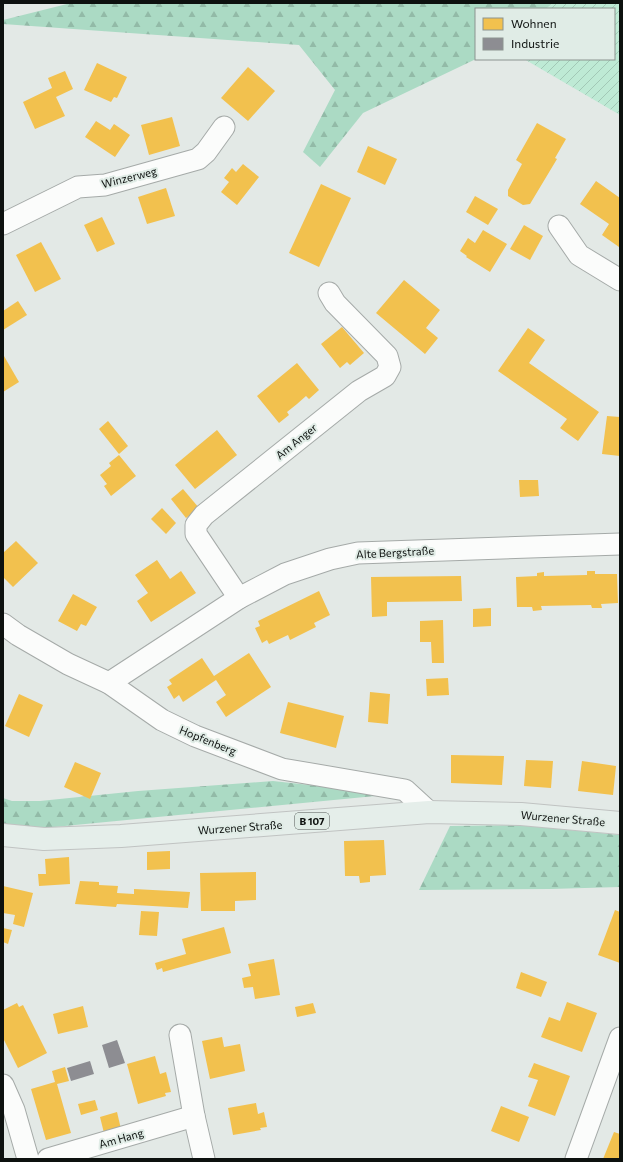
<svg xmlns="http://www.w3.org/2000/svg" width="623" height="1162" font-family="Commissioner,sans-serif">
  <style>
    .forest { fill: url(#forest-firs) }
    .garden { fill: url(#garden-furrows) }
    .homes { fill: #f2c14e }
    .industry { fill: #8d8d92 }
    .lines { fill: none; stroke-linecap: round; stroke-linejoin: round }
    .minor-casing { stroke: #a5aaa8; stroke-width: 23 }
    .primary-casing { stroke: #c0c3c2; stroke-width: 24 }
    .minor { stroke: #fbfcfb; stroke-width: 21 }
    .primary { stroke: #e5eeea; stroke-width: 22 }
    .labels { text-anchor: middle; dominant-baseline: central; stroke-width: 4; stroke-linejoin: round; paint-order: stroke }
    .shield { fill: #e0ece6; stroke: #4c5350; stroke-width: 1 }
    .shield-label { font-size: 10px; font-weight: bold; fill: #0d110f }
    .street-label { font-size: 11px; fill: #0d110f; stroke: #e0ece6 }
  </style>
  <defs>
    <pattern id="forest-firs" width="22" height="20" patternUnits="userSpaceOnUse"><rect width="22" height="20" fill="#abdac4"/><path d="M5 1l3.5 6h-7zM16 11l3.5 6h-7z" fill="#92baa7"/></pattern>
    <pattern id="garden-furrows" width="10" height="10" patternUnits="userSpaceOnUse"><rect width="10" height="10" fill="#beead5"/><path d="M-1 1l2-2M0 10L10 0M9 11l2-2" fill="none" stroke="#a2c8b6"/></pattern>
  </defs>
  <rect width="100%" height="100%" fill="#e3e9e6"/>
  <g class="forest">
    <path d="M71 3H553L546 9H476V59L363 113 320 167 303 152 335 90 299 45 3 24V20Z"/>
    <path d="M273 781 355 790 375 796 44 828 3 826V798L12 801H40L138 791Z"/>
    <path d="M521 825 620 835V887L550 889 419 890 450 826Z"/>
  </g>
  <path class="garden" d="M553 3H620V115L524 59H614V9H546Z"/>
  <g class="homes">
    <path d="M97 63 127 77 117 98 114 97 111 102 84 90Z"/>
    <path d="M248 67 275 91 248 121 221 98Z"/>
    <path d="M65 71 73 89 56 97 65 116 35 129 23 102 52 88 48 78Z"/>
    <path d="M172 117 180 146 149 155 141 125Z"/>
    <path d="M96 121 110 130 114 124 130 135 115 157 85 137Z"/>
    <path d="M537 123 566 139 555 158 557 159 530 204 523 205 508 196V190L522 164 516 160Z"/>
    <path d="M368 146 397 159 385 185 357 172Z"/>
    <path d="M243 164 259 177 237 205 221 192 229 182 224 178 232 168 236 172Z"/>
    <path d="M596 181 620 198V245L619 247 602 235 609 224 580 204Z"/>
    <path d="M321 184 351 198 319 267 289 253Z"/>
    <path d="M166 188 175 216 147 224 138 197Z"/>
    <path d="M475 196 498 209 488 225 466 212Z"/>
    <path d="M102 217 115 244 97 252 84 225Z"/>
    <path d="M524 225 543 236 530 260 510 249Z"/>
    <path d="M483 230 507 244 490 272 466 257 467 256 460 251 468 238 475 243Z"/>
    <path d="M41 242 61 279 35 292 16 255Z"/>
    <path d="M404 280 440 310 426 328 438 338 425 354 376 313Z"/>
    <path d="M18 301 27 315 3 330V311Z"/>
    <path d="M342 327 364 353 350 365 347 362 340 368 321 344Z"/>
    <path d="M528 328 545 340 529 363 599 412 578 441 560 428 567 419 498 371Z"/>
    <path d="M4 356 19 382 3 392V357Z"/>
    <path d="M297 363 319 390 309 399 306 396 297 404 287 412 289 415 279 423 257 396Z"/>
    <path d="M607 416 620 417V456L602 454Z"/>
    <path d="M108 421 128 446 119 454 99 429Z"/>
    <path d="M217 430 237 455 195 489 175 465Z"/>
    <path d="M119 455 136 476 111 496 104 486 107 484 100 475 111 466 109 463Z"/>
    <path d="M519 480H538L539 496 520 497Z"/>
    <path d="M183 489 199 508 186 518 171 499Z"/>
    <path d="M162 508 176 523 166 534 151 519Z"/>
    <path d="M16 541 38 563 13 587 3 577V553Z"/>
    <path d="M157 560 170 579 181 571 196 593 151 622 137 601 148 593 135 575Z"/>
    <path d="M587 571H595V574H617L618 603 601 604 602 608H592L591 605 541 606 542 610 533 611 532 607H517L516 577 537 576V573L544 572V576L587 575Z"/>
    <path d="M461 576 462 601 387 602V616L372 617 371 577Z"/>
    <path d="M319 591 330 615 314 623 316 627 290 640 288 635 269 644 267 640 262 643 255 628 260 626 258 621Z"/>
    <path d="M73 594 97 607 86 626 81 624 77 631 58 621Z"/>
    <path d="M491 608V626L473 627V609Z"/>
    <path d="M443 620 444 663H432L431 642H420V621Z"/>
    <path d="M249 653 271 687 226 717 216 702 226 695 216 680 183 702 179 695 174 699 167 687 172 684 169 680 202 658 214 676Z"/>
    <path d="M448 678 449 695 427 696 426 679Z"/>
    <path d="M370 692 390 694 388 724 368 722Z"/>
    <path d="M19 694 43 705 29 737 5 726Z"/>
    <path d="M288 702 344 716 336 748 280 733Z"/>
    <path d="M451 755 504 756 502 785 451 783Z"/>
    <path d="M526 760 553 761 551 788 524 786Z"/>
    <path d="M582 761 616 766 613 795 578 791Z"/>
    <path d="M75 762 101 773 90 799 64 787Z"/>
    <path d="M384 840 386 875 370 876V882L360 883 359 876H345L344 841Z"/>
    <path d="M170 851V869L147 870V852Z"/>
    <path d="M69 857 70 884 39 886 38 874H46L45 859Z"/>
    <path d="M256 872V900L235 901V911H201L200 873Z"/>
    <path d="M80 881 99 882V885L118 886 117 893 134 894V889L190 892 188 908 117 904 116 907 75 904Z"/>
    <path d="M3 886 33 893 24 927 13 924 15 915 3 913Z"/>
    <path d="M615 910 620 912V963L598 955Z"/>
    <path d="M141 911 159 912 157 936 139 935Z"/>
    <path d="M224 927 231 953 163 972 162 968 157 970 155 963 186 954 182 939Z"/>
    <path d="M3 928 12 930 8 944 3 942Z"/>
    <path d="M274 959 280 995 255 999 253 987 244 988 242 978 251 976 248 964Z"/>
    <path d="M521 972 547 982 541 997 516 988Z"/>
    <path d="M567 1002 597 1013 582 1052 541 1037 549 1017 560 1021Z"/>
    <path d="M17 1003 19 1007 23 1005 47 1053 18 1068 3 1038V1010Z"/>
    <path d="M313 1003 316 1013 297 1017 295 1007Z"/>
    <path d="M83 1006 88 1027 58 1034 53 1014Z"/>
    <path d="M222 1037 224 1047 240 1044 245 1071 210 1079 202 1041Z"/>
    <path d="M155 1056 160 1074 166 1072 171 1092 165 1093 166 1096 138 1104 127 1064Z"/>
    <path d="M534 1063 570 1076 555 1116 528 1106 538 1080 528 1077Z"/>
    <path d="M65 1067 69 1081 57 1084 71 1133 46 1140 31 1089 55 1082 52 1071Z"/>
    <path d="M95 1100 98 1110 81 1115 78 1104Z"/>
    <path d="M256 1103 258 1114 264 1112 267 1127 260 1128 261 1130 233 1135 228 1108Z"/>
    <path d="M501 1106 529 1117 519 1142 491 1131Z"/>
    <path d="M117 1112 121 1129 104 1133 100 1117Z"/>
    <path d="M614 1132 620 1134V1159H603Z"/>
  </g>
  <g class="industry">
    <path d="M117 1040 125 1063 109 1068 102 1045Z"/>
    <path d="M90 1061 94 1074 71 1081 67 1068Z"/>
  </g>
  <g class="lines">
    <defs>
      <g id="minor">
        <path d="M3 224 78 187 105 185 198 159 206 152 224 127"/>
        <path d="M559 226 579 255 620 280"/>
        <path d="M239 598 196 534V525L204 515 359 391 385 376 390 367 387 356 335 303 329 293"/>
        <path d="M3 624 18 635 68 664 109 683 162 720 195 736 282 769 405 790 429 812"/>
        <path d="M109 683 239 598 285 574 330 559 358 553 620 544"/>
        <path d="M180 1035 194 1116 204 1159"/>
        <path d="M3 1085 14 1110 28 1159"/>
        <path d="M48 1159 194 1116"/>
        <path d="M576 1159 620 1038"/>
      </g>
      <path id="primary" d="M3 835 44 839 121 836 429 812 521 814 620 823"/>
    </defs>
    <use href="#minor" class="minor-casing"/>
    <use href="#primary" class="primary-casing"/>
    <use href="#minor" class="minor"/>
    <use href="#primary" class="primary"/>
  </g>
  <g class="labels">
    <rect class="shield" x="295" y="813" width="34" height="16" rx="3"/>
    <g class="shield-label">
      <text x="312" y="821">B 107</text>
    </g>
    <g class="street-label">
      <text transform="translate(129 177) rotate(-14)">Winzerweg</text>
      <text transform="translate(296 441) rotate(-39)">Am Anger</text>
      <text transform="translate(395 552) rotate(-3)">Alte Bergstraße</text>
      <text transform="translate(208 740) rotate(22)">Hopfenberg</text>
      <text transform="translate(563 818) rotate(5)">Wurzener Straße</text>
      <text transform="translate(240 827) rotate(-4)">Wurzener Straße</text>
      <text transform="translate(121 1138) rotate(-16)">Am Hang</text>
    </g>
  </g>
  <rect width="623" height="1162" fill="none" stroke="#0d110f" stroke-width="8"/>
  <rect x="475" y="8" width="140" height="52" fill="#e0ece6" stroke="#8c9490"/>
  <rect x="483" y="18" width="20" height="12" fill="#f2c14e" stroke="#8c9490"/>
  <text x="511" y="28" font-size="12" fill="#0d110f">Wohnen</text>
  <rect x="483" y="38" width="20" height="12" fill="#8d8d92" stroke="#8c9490"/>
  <text x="511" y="48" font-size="12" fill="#0d110f">Industrie</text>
</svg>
